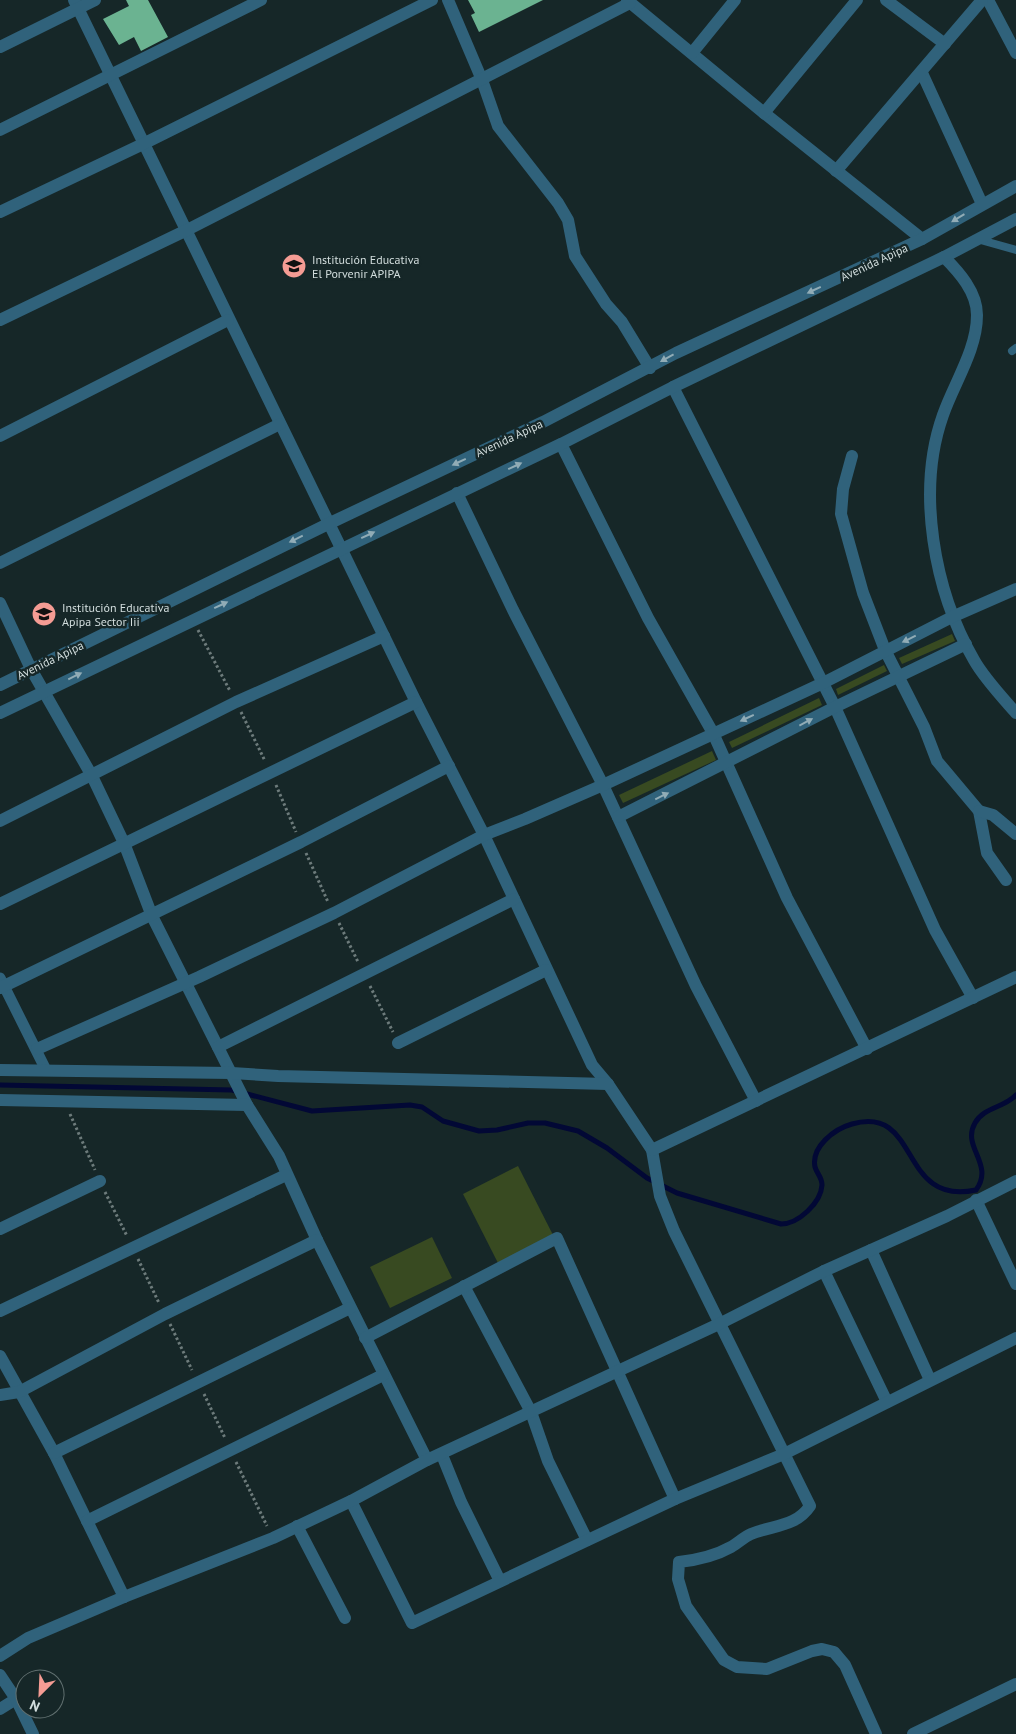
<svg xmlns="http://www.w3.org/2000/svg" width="1016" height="1734" font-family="'PT Sans',sans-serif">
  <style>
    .green { fill: #384a21 }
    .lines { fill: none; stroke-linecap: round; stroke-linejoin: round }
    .stream { stroke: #020835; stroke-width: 5 }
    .building { fill: #6bb391 }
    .path { stroke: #6d7b7b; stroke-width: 3; stroke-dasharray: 2.5 2.5; stroke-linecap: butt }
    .service { stroke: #30627b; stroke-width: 8 }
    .pedestrian { stroke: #30627b; stroke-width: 11 }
    .minor { stroke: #30627b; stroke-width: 12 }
    .tertiary { stroke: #30627b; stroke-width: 12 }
    .oneway { fill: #91acb6 }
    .labels { text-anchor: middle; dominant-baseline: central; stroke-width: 5; stroke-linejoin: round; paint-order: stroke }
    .poi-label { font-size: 12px; fill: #d2dddd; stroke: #162728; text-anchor: start }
    .street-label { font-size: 12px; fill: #d2dddd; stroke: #162728 }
  </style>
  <rect width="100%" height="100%" fill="#162728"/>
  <g class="green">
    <path d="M952 634 955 641 902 664 899 658Z"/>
    <path d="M884 665 887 671 838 695 836 689Z"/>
    <path d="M819 698 822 705 732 748 729 742Z"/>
    <path d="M712 751 716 760 623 803 619 795Z"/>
    <path d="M518 1166 553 1235 498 1263 463 1194Z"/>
    <path d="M432 1237 452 1278 390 1308 370 1267Z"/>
  </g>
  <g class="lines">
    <path class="stream" d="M0 1085 232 1090 312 1111 410 1105 422 1107 443 1121 479 1131 497 1130 528 1123H545L578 1131 607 1148 647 1178 677 1193 781 1224C798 1224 821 1203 822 1185 822 1177 817 1174 815 1167 811 1147 834 1129 852 1124 921 1104 898 1207 976 1190 995 1164 961 1147 975 1123 984 1107 1004 1108 1016 1095"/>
  </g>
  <g class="building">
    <path d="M126 0H148L168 37 141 51 134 37 119 45 103 19 129 6Z"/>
    <path d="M468 0H543L479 32 471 15 475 13Z"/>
  </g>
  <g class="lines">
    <g class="path">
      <path d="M198 630 230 691"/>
      <path d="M241 712 265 761"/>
      <path d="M276 785 296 832"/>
      <path d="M306 853 328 902"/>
      <path d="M339 923 358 962"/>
      <path d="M370 986 393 1032"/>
      <path d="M70 1114 95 1170"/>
      <path d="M105 1192 127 1236"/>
      <path d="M138 1259 159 1303"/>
      <path d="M170 1324 192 1370"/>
      <path d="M204 1394 225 1438"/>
      <path d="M236 1462 267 1526"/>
    </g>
    <g class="service">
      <path d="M977 239 1016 250"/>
      <path d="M1012 351 1016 348"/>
    </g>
    <path class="pedestrian" d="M0 978 46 1070"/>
    <g class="minor">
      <path d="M74 0 416 702 484 835 592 1065 608 1084 652 1150 660 1196 674 1231 810 1506C796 1527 773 1525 751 1534 744 1537 738 1543 731 1547 715 1556 697 1560 679 1562L678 1579 686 1606 724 1660 737 1667 767 1669 812 1651 822 1649 834 1652 845 1665 876 1734"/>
      <path d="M448 0 482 80 498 126 558 203 568 220 575 256 606 304 622 322 650 368"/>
      <path d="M627 0 764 113 922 239"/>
      <path d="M886 0 945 44"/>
      <path d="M988 0 1016 53"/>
      <path d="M0 47 95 0"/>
      <path d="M692 53 735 0"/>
      <path d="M922 73 982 204"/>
      <path d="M764 113 857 0"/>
      <path d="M0 130 261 0"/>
      <path d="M836 171 982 0"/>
      <path d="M0 212 143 144 432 0"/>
      <path d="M944 257C959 272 977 292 977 315 977 350 954 383 943 415 916 491 934 591 974 660 984 678 1002 697 1016 713"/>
      <path d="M0 320 187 230 630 3"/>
      <path d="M673 387 835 707 935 930 973 998"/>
      <path d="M0 436 228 320"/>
      <path d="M561 444 648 618 713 733 787 898 867 1049"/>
      <path d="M852 456 843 489 841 514 863 593 885 650 924 727 937 761 979 811 987 853 1006 880"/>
      <path d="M457 493 513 610 603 785 696 986 756 1101"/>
      <path d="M0 563 280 424"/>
      <path d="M0 603 31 669 92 776 124 843 152 916 247 1105 279 1156 317 1240 427 1460"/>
      <path d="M979 811 993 815 1016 834"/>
      <path d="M618 817 835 707 966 644"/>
      <path d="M0 821 236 702 384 636"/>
      <path d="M0 904 416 702"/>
      <path d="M0 988 301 842 449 766"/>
      <path d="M398 1043 546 970"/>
      <path d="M218 1047 514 899"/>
      <path d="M37 1049 199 977 334 913 484 835 525 819 603 785 823 683 952 617 1016 589"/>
      <path d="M0 1070 232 1073 278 1076 608 1084"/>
      <path d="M0 1100 247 1105"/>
      <path d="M652 1150 1016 977"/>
      <path d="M976 1200 1016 1284"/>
      <path d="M0 1229 100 1181"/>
      <path d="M871 1250 930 1380"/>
      <path d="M824 1271 887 1402"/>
      <path d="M464 1286 531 1412 548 1461 587 1540"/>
      <path d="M0 1311 286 1175"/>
      <path d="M365 1338 557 1238 675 1499"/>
      <path d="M0 1356 54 1453 124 1597"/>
      <path d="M0 1395 19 1392 165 1314 317 1240"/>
      <path d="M54 1453 350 1308"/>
      <path d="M442 1455 461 1502 500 1581"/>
      <path d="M351 1501 412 1623 675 1499 784 1454 1016 1338"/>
      <path d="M87 1521 383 1375"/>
      <path d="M297 1526 345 1618"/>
      <path d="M0 1656 28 1638 124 1597 273 1538 351 1501 427 1460 721 1323 824 1271 947 1216 1016 1181"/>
      <path d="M0 1709 16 1699"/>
      <path d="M913 1734 1016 1684"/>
    </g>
    <g class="tertiary">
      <path d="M0 685 328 524 543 422 676 353 922 239 1016 186"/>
      <path d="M0 713 561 444 673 387 944 257 1016 219"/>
      <path d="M0 1675 16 1699 33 1734"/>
    </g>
  </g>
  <defs><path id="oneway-solid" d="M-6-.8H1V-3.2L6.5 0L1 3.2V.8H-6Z" transform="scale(1.25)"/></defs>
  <g class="oneway">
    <use href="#oneway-solid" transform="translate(958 218) rotate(149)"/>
    <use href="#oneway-solid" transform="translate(814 290) rotate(155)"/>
    <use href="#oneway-solid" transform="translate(667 358) rotate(151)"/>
    <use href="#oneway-solid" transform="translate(459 462) rotate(155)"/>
    <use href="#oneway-solid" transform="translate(515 466) rotate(-25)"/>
    <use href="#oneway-solid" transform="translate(368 535) rotate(-25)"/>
    <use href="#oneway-solid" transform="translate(296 539) rotate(154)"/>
    <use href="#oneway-solid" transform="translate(221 605) rotate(-25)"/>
    <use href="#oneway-solid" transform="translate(909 639) rotate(154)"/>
    <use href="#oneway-solid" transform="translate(75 676) rotate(-26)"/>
    <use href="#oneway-solid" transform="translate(747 718) rotate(155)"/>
    <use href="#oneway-solid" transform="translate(806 722) rotate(-28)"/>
    <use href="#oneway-solid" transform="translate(662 796) rotate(-26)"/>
  </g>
  <defs>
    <symbol id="school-disc" viewBox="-11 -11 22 22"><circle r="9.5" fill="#f59c94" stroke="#162728"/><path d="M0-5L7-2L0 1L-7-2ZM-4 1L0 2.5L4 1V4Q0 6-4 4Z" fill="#111"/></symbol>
  </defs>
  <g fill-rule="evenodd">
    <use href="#school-disc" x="280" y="252" width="28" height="28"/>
    <use href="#school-disc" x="30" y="600" width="28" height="28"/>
  </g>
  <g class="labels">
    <g class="poi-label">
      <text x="312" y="259">Institución Educativa<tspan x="312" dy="14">El Porvenir APIPA</tspan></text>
      <text x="62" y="607">Institución Educativa<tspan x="62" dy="14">Apipa Sector Iii</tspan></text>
    </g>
    <g class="street-label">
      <text transform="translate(874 262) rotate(-25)">Avenida Apipa</text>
      <text transform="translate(509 438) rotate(-25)">Avenida Apipa</text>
      <text transform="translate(50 660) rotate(-26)">Avenida Apipa</text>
    </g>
  </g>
  <g transform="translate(40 1694) rotate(204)"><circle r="24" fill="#162728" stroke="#617070"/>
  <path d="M0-4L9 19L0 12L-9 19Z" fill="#f59c94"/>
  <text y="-8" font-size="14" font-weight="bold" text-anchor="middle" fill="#d2dddd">N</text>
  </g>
</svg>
